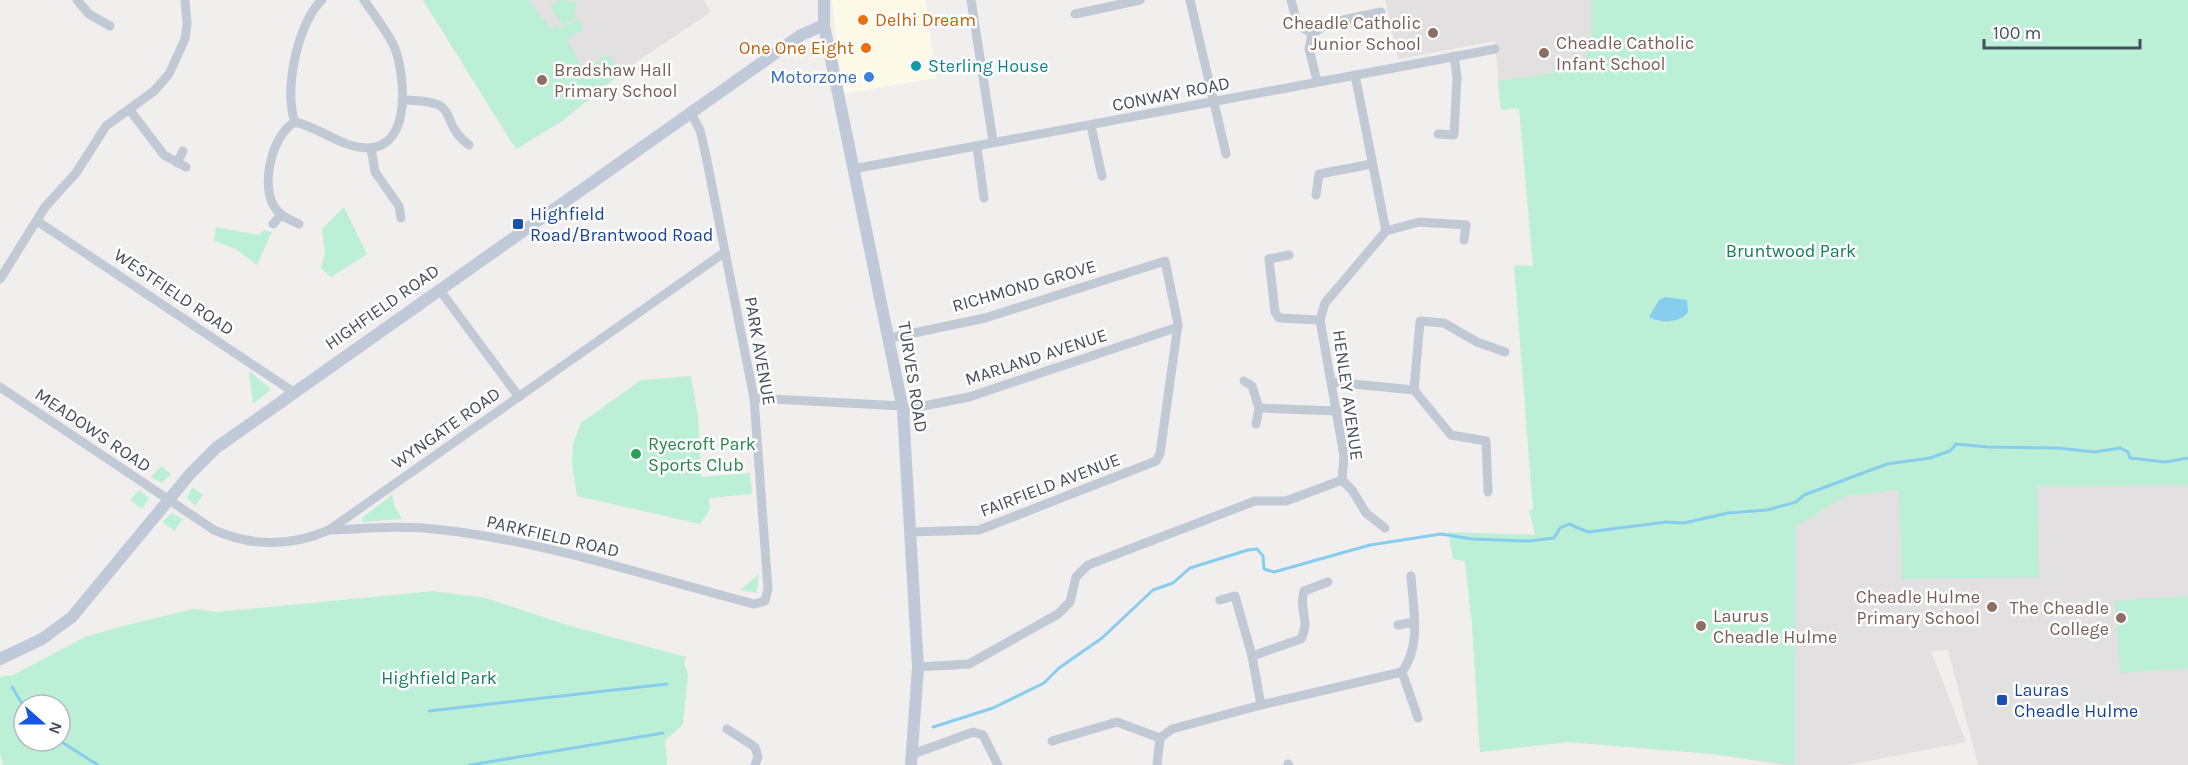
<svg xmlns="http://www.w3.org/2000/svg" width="2188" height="765" font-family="Karla,sans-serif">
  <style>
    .commercial { fill: #fcf9e7 }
    .education { fill: #e2e0e0 }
    .green { fill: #bbf0d6; fill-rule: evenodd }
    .water { fill: #87cdee }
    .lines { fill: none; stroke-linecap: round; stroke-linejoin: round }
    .stream { stroke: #87cdee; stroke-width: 3 }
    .street { stroke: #c1c9d4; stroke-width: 9 }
    .secondary { stroke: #c0c9d8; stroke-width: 12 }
    .food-dot { fill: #e8710a; stroke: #fff; stroke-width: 2 }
    .education-dot { fill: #8d6e63; stroke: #fff; stroke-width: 2 }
    .culture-dot { fill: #0f9aa8; stroke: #fff; stroke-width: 2 }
    .shop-dot { fill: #3f7fe0; stroke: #fff; stroke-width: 2 }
    .transit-dot { fill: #1a4fb4; stroke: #fff; stroke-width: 2 }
    .leisure-dot { fill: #2e9e5b; stroke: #fff; stroke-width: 2 }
    .labels { text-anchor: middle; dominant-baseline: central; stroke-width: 5; stroke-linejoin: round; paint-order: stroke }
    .food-label { font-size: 18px; fill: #c56008; stroke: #fff; text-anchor: start }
    .education-label { font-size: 18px; fill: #785e54; stroke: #fff; text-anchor: end }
    .culture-label { font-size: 18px; fill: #0d838f; stroke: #fff; text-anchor: start }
    .shop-label { font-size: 18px; fill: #366cbe; stroke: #fff; text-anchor: end }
    .street-label { font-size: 18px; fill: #464f5c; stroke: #fff }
    .transit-label { font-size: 18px; fill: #164399; stroke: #fff; text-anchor: start }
    .park-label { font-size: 18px; fill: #148056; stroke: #fff }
    .leisure-label { font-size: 18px; fill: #27864d; stroke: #fff; text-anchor: start }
  </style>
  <rect width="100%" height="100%" fill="#f1eeee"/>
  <path class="commercial" d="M832 0H926L936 78 843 94Z"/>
  <g class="education">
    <path d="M423 0H704L711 12 632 65 562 121 516 149Z"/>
    <path d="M1385 0H1591V99L1501 110 1495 41 1398 59Z"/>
    <path d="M2188 485V765H1978L1948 650 1931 651 1966 742 1848 765H1783L1713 754 1568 742 1480 752 1472 623 1465 561 1795 526 1846 496 1900 490 1901 506 2037 504V486Z"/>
  </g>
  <g class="green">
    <path d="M423 0H529L551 29 557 25 560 30 578 18 583 29 566 40 585 70 608 54 621 73 562 121 516 149Z"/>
    <path d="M560 0 577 2 574 13 576 17 563 25 550 6Z"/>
    <path d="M1591 0H2188V485L2037 486 2039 577 1902 579 1899 490 1846 496 1796 526 1795 765 1713 754 1568 742 1480 752 1472 623 1465 561 1453 559 1448 532 1535 535 1529 510H1533L1514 265 1533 266 1519 108 1501 110 1498 81 1554 73 1553 66 1571 73 1584 66 1591 44Z"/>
    <path d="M344 207 367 254 331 277 321 268 325 253 322 229Z"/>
    <path d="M216 227 259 235 264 230 272 232 257 265 236 249 214 241Z"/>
    <path d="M249 371 271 389 253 404Z"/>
    <path d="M691 376 698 417 701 477 750 473 752 494 709 498 710 509 700 524 577 496 572 464 573 443 581 423 641 380Z"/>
    <path d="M161 466 171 474 162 483 151 477Z"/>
    <path d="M192 487 203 495 195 506 187 498Z"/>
    <path d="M139 490 149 498 142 509 130 500Z"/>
    <path d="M392 495 395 507 402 519 362 522 363 517Z"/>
    <path d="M172 513 183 519 174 531 162 522Z"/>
    <path d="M759 574 757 593 740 590Z"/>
    <path d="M433 591 486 598 567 625 686 657 684 664 688 674 683 725 665 740 667 765H3L0 753V677L13 675 85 637 119 627 193 609 218 612ZM24 705H60V741H24Z"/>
    <path d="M2188 596V668L2120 673 2115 601Z"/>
  </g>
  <path class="water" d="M1665 297 1687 300 1688 312C1680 323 1661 324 1649 317L1659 300Z"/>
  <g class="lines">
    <g class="stream">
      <path d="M12 687 24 707"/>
      <path d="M429 711 667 684"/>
      <path d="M933 727 993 708 1044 683 1059 668 1102 638 1153 590 1173 583 1190 568 1248 550 1257 549 1263 556 1264 569 1274 572 1370 545 1441 534 1472 539 1529 541 1554 538 1560 528 1569 524 1588 532 1666 522 1684 523 1728 513 1767 510 1796 502 1804 495 1887 464 1930 458 1950 451 1956 444 1987 447 2058 448 2095 452 2120 448 2128 452 2130 458 2165 462 2188 458"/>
      <path d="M60 741 98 765"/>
      <path d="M470 765 663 733"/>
    </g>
    <g class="street">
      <path d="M77 0 89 14 110 26"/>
      <path d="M322 0C298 22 283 91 295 122 319 127 342 148 368 148 413 147 405 73 394 46 386 30 374 15 364 0"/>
      <path d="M971 0 993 141"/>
      <path d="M1190 0 1226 154"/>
      <path d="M1291 0 1297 23 1312 34"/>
      <path d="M1075 14 1140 0"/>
      <path d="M1317 81 1309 49 1312 34 1329 23 1381 12"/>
      <path d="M402 100C467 101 434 118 469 145"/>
      <path d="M129 109 164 155 186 167"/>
      <path d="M295 122C272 134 259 188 276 209 281 217 291 220 299 224"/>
      <path d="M1091 126 1102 176"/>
      <path d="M1438 134 1454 135 1457 77 1454 56"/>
      <path d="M977 147 984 198"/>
      <path d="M371 148 375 172 399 206 401 218"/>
      <path d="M177 163 183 151"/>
      <path d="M853 169 1495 49"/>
      <path d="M1316 195 1319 174 1372 164"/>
      <path d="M37 221 292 391"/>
      <path d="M273 224 281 215"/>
      <path d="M1386 231 1419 222 1466 225 1464 240"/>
      <path d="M1289 255 1269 259 1275 312 1279 318 1320 320"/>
      <path d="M0 279 45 207 76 173 106 126 154 91 169 74 185 39 187 24 185 0"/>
      <path d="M439 289 519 397"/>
      <path d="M890 338 985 318 1165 261 1178 324 1160 454 1156 461 979 530 909 532"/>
      <path d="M1244 381 1252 386 1259 408"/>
      <path d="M1332 382 1414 390 1451 435 1486 441 1488 492"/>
      <path d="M0 387 214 530C253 547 290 547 329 530L725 252"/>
      <path d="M1414 390 1420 321 1444 323 1477 342 1505 352"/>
      <path d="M754 398 903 406"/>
      <path d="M903 410 969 397 1178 327"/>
      <path d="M1256 424 1259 408 1337 411"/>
      <path d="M1342 480 1352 490 1366 513 1385 528"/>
      <path d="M329 530C364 529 400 525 434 529 542 540 649 577 754 604L765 601 768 589 754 398 706 156 700 130 690 112"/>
      <path d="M1220 600 1235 596 1252 656 1261 705"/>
      <path d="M1398 625 1414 622"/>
      <path d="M1252 656 1301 639C1311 618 1298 611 1304 591L1328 582"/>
      <path d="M918 667 969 664 1058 614 1070 602 1076 577 1088 565 1255 501H1286L1342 480 1344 456 1320 320 1325 303 1386 231 1355 75"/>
      <path d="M1402 672 1418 718"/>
      <path d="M727 729 755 747 758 757 755 765"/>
      <path d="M1052 741 1117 722 1160 738"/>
      <path d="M913 754 973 732 983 735 998 765"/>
      <path d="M1288 764 1289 765"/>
      <path d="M1157 765 1160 738 1172 729 1261 705 1402 672C1422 645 1413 608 1411 576"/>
    </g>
    <g class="secondary">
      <path d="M824 0V25L903 410 918 667 911 765"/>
      <path d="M0 659 42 639 72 617 190 474 216 448 801 35 824 25"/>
    </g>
  </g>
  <g class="food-dot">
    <circle cx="863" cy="20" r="6"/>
    <circle cx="866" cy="48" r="6"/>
  </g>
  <g class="education-dot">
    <circle cx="1433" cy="33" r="6"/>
    <circle cx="1544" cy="53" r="6"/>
    <circle cx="542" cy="80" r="6"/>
    <circle cx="1992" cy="607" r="6"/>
    <circle cx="2121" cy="618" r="6"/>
    <circle cx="1701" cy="626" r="6"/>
  </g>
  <circle class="culture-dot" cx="916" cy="66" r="6"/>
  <circle class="shop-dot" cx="869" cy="77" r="6"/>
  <g class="transit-dot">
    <rect x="512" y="218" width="12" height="12" rx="3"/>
    <rect x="1996" y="694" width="12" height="12" rx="3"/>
  </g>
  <circle class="leisure-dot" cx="636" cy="454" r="6"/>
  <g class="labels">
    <g class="food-label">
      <text x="875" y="20">Delhi Dream</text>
      <text x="854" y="48" text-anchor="end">One One Eight</text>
    </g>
    <g class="education-label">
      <text x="1421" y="23">Cheadle Catholic<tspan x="1421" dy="21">Junior School</tspan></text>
      <text x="1556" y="43" text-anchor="start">Cheadle Catholic<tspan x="1556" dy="21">Infant School</tspan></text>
      <text x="554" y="70" text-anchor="start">Bradshaw Hall<tspan x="554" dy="21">Primary School</tspan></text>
      <text x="1980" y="597">Cheadle Hulme<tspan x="1980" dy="21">Primary School</tspan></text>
      <text x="2109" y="608">The Cheadle<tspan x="2109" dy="21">College</tspan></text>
      <text x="1713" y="616" text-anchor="start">Laurus<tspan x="1713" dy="21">Cheadle Hulme</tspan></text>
    </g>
    <g class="culture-label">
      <text x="928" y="66">Sterling House</text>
    </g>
    <g class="shop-label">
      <text x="857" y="77">Motorzone</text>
    </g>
    <g class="street-label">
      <text transform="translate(1171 94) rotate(-11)">CONWAY ROAD</text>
      <text transform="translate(1024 286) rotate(-16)">RICHMOND GROVE</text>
      <text transform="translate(174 292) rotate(34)">WESTFIELD ROAD</text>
      <text transform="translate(382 307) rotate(-35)">HIGHFIELD ROAD</text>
      <text transform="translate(760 351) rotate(80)">PARK AVENUE</text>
      <text transform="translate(1036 357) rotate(-18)">MARLAND AVENUE</text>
      <text transform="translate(913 377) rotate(81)">TURVES ROAD</text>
      <text transform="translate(1348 395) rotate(82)">HENLEY AVENUE</text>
      <text transform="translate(446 428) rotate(-35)">WYNGATE ROAD</text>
      <text transform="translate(93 430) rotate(34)">MEADOWS ROAD</text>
      <text transform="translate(1050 485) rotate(-21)">FAIRFIELD AVENUE</text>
      <text transform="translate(553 536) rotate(13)">PARKFIELD ROAD</text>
    </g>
    <g class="transit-label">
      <text x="530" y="214">Highfield<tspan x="530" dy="21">Road/Brantwood Road</tspan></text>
      <text x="2014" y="690">Lauras<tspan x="2014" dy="21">Cheadle Hulme</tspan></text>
    </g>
    <g class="park-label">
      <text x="1791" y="251">Bruntwood Park</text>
      <text x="439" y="678">Highfield Park</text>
    </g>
    <g class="leisure-label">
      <text x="648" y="444">Ryecroft Park<tspan x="648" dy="21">Sports Club</tspan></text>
    </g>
  </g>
  <g transform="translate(42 723) rotate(111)"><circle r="28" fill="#ffffff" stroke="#b5b9be" stroke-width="1.5"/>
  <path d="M0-4.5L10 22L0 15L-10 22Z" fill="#1457e6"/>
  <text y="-9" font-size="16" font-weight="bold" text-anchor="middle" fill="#464f5c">N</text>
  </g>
  <path d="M1984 39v9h156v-9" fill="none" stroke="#464f5c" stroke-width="3"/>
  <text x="1993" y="39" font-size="18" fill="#464f5c" stroke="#ffffff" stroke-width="4.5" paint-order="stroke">100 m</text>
</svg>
